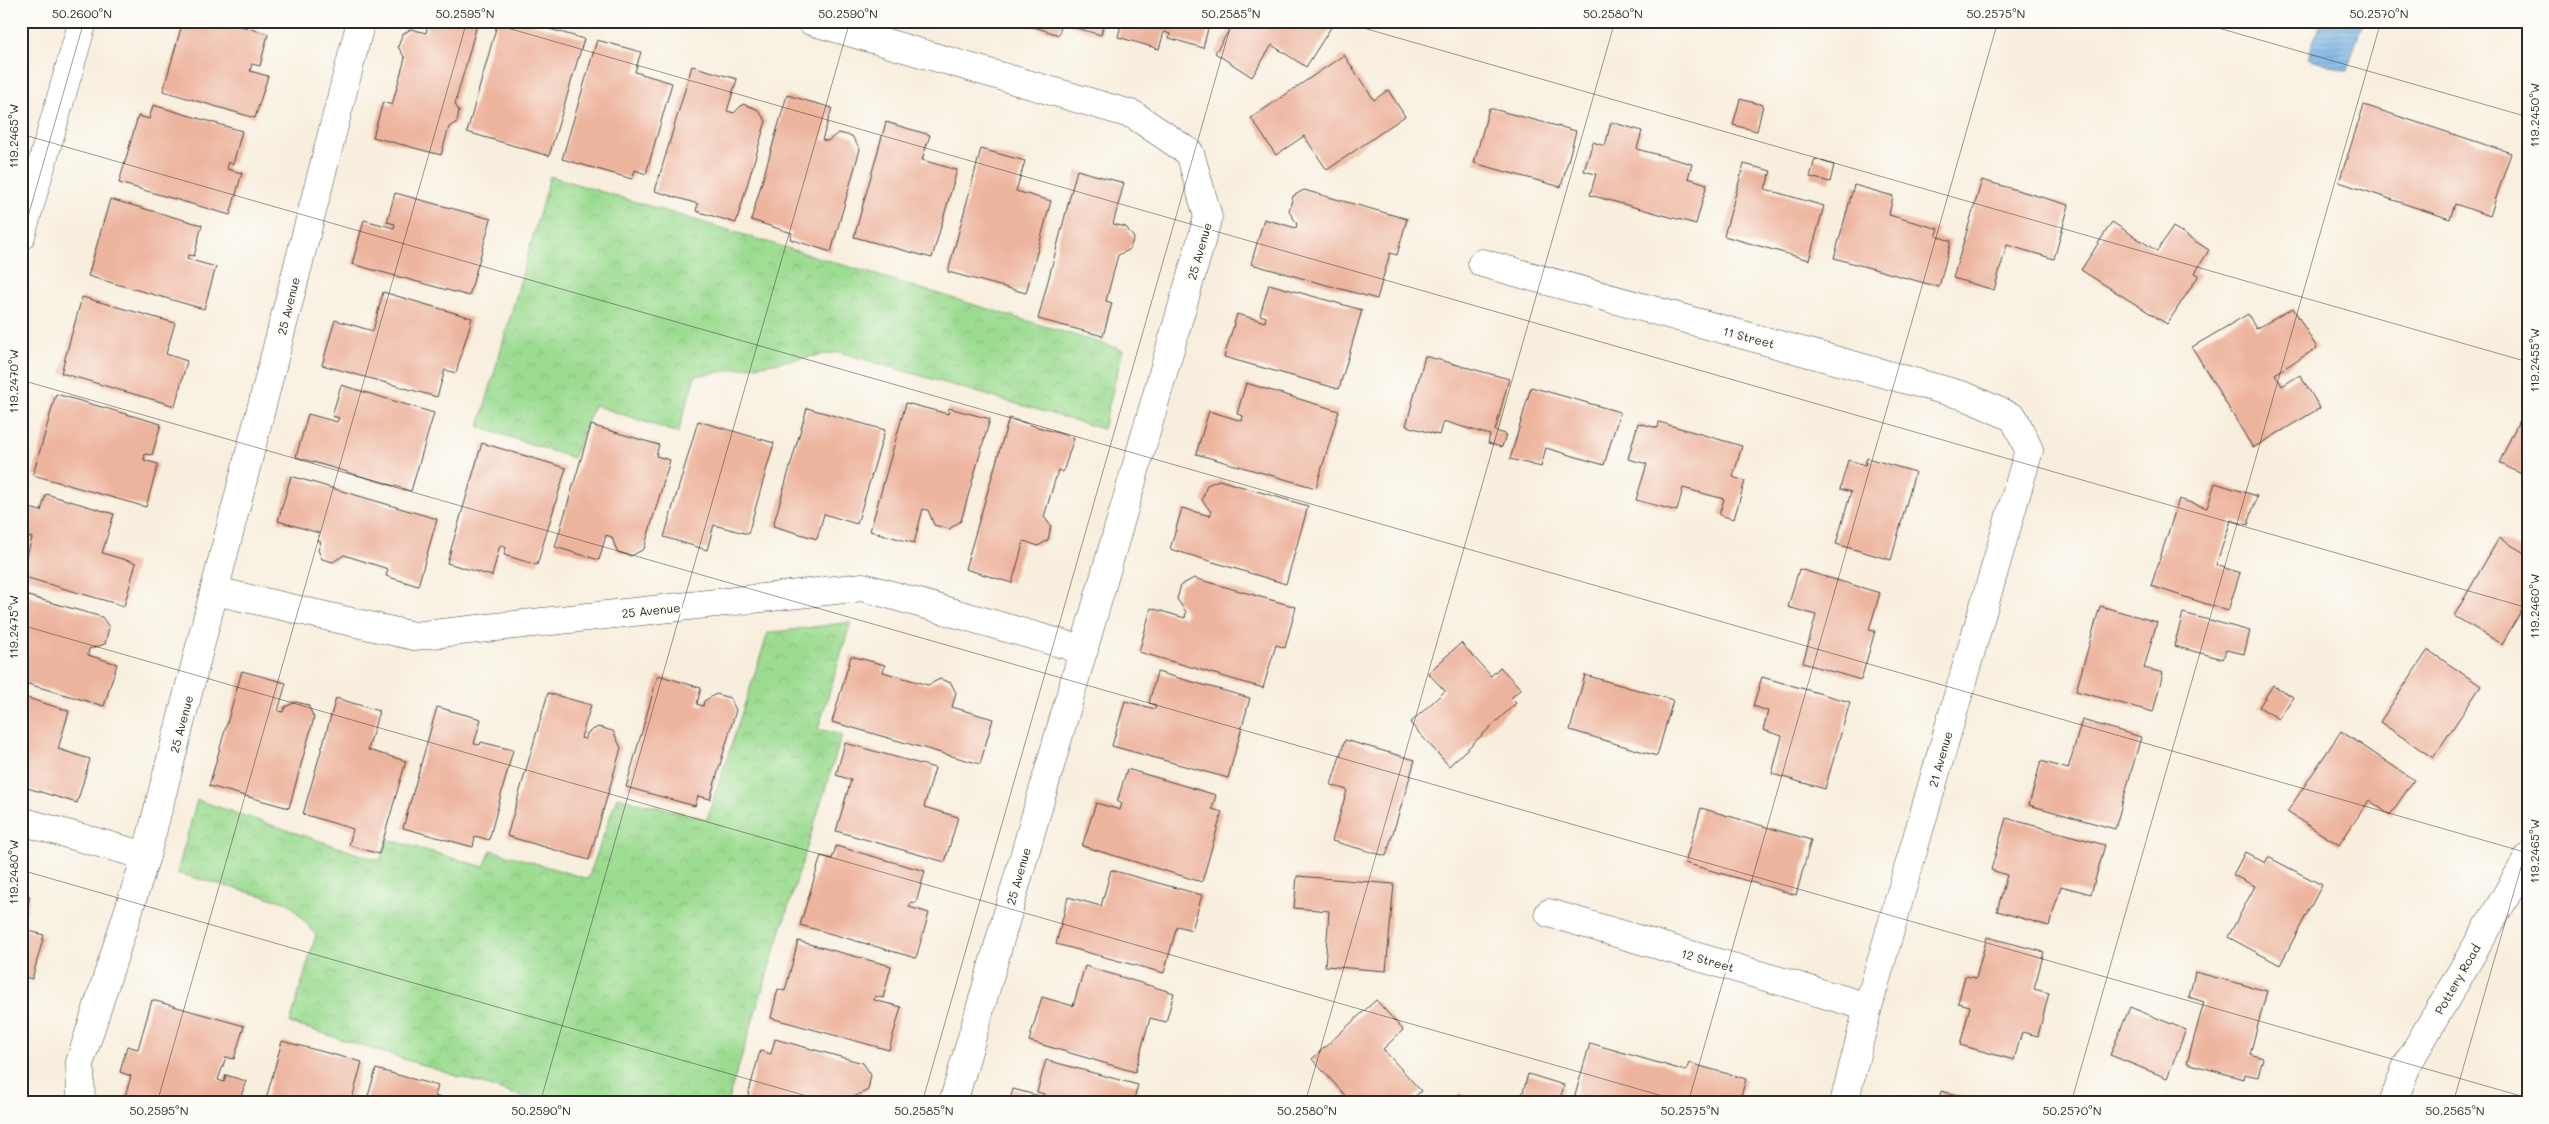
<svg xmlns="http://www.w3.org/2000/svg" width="2549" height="1124" font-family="Mali,sans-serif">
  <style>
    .park { fill: url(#park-crowns); stroke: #64845e }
    .water { fill: url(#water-rules); stroke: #4d6c86 }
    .building { fill: #edb49d }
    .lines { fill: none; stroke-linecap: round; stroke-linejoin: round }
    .minor-casing { stroke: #4a4846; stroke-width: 29 }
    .minor { stroke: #fff; stroke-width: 28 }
    .ticks { fill: none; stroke: #2b2b2b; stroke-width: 1; stroke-opacity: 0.45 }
    .labels { text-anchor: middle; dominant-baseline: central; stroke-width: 4.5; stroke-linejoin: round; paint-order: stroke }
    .street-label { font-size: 12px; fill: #2b2b2b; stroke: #fdfcf7 }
    .neatline { fill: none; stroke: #2b2b2b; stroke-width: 2 }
    .ticks-label { font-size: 12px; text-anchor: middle; fill: #2b2b2b }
  </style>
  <defs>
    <pattern id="park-crowns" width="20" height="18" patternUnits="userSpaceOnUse" patternTransform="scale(1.25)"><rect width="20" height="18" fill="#9cdc91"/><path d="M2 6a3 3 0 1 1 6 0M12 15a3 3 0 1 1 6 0" fill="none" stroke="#87bd7d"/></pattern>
    <pattern id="water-rules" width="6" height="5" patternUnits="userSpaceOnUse" patternTransform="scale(1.25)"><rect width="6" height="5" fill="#6face1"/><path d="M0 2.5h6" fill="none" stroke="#5b8cb7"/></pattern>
  </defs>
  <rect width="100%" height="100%" fill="#fdfcf7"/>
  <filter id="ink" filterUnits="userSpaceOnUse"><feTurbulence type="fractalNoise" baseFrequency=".02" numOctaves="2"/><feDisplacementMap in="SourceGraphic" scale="10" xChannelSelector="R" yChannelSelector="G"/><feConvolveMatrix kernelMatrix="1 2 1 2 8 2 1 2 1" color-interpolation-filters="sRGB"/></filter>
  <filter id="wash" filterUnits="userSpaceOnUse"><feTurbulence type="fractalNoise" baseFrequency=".0096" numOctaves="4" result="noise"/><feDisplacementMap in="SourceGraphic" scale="20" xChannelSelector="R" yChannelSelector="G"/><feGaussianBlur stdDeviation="1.12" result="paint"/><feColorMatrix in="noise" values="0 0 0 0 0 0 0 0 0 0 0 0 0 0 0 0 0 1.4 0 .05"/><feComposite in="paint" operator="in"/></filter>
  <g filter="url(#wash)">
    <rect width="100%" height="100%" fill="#f8eedd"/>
    <g class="park">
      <path d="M550 176 1123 350 1103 429 839 352 695 376 678 433 594 405 573 458 479 427Z"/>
      <path d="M851 622 818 729 842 735 727 1103H542L290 1023 316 935 289 903 177 873 197 800 380 861 387 839 484 867 491 850 588 879 617 797 707 819 768 633Z"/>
    </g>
    <path class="water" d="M2320 21H2363L2347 71 2308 58Z"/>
    <g id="blocks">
      <g class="building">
        <path d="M183 21H224L268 34 260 66 252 64 250 71 268 76 255 118 163 91Z"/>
        <path d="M429 21H478L455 104 459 111 457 122 449 127 441 155 373 137 383 102 392 105 405 58 398 47 402 35 411 29 426 33Z"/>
        <path d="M498 21H522L584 39 549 156 467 132Z"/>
        <path d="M1016 21H1062L1059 35Z"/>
        <path d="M1070 21H1104L1101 35 1069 26Z"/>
        <path d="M1122 21H1210L1203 48 1169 38 1170 34 1164 32 1159 49 1118 37Z"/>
        <path d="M1235 21H1335L1306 67 1272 45 1252 77 1215 53Z"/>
        <path d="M597 40 641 52 635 72 672 83 646 174 635 170 632 179 562 159Z"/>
        <path d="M1344 55 1374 100 1388 90 1405 116 1327 170 1304 136 1276 155 1251 118Z"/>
        <path d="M692 66 737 79 727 111 734 113 743 104 757 109 766 121 736 223 696 211 698 204 655 191Z"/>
        <path d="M787 95 832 108 822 140 828 141 838 133 852 136 860 149 831 252 790 239 792 233 751 220Z"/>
        <path d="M1740 99 1763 105 1757 131 1733 125Z"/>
        <path d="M153 105 242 131 233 164 229 162 227 169 242 173 230 215 119 183 138 116 149 119Z"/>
        <path d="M2364 105 2511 153 2490 216 2455 204 2450 219 2339 182Z"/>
        <path d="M1489 108 1576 131 1561 187 1474 163Z"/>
        <path d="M886 122 930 135 922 160 957 170 932 258 854 237Z"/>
        <path d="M1611 122 1642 131 1637 149 1692 164 1688 178 1707 184 1696 224 1590 195 1596 174 1584 171 1593 142 1605 146Z"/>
        <path d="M981 149 1025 161 1016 191 1051 201 1026 293 948 272Z"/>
        <path d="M1815 159 1834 165 1830 182 1810 177Z"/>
        <path d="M1744 164 1771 171 1765 189 1824 206 1809 260 1724 236Z"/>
        <path d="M1077 170 1124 183 1113 224 1126 227 1134 238 1129 250 1118 255 1106 301 1112 303 1103 336 1038 319Z"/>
        <path d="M1982 180 2069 205 2054 259 2007 245 1994 290 1953 278Z"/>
        <path d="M1854 185 1893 196 1889 215 1939 229 1936 236 1951 241 1939 287 1834 258Z"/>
        <path d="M1304 190 1407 219 1397 255 1390 253 1377 299 1251 264 1264 219 1296 228 1297 224 1289 211 1293 196Z"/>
        <path d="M395 193 491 219 469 296 352 264 364 220 394 228 395 224 387 222Z"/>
        <path d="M110 199 202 225 194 256 188 255 187 259 216 267 204 309 88 276Z"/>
        <path d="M2112 222 2157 251 2173 227 2209 250 2195 273 2199 275 2167 324 2081 270Z"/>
        <path d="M1269 284 1362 310 1339 389 1224 357 1237 314 1265 322 1266 317 1260 315Z"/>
        <path d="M383 292 472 318 456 373 445 370 437 397 322 365 335 320 373 331Z"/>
        <path d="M82 297 175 323 166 354 187 361 175 406 61 373Z"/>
        <path d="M2293 308 2317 348 2275 374 2282 386 2300 375 2320 408 2253 448 2192 347 2248 314 2256 329Z"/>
        <path d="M1425 356 1509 379 1495 431 1506 434 1502 447 1488 443 1490 435 1443 421 1439 435 1406 426Z"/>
        <path d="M1246 383 1339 411 1316 488 1196 454 1209 411 1242 421 1243 416 1237 414Z"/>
        <path d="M341 385 434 413 411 491 296 457 308 414 337 422 339 418 332 416Z"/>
        <path d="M1531 387 1620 412 1604 465 1546 448 1541 467 1510 459Z"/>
        <path d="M56 394 161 424 152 455 145 454 144 460 158 464 146 507 33 475Z"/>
        <path d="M906 403 948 414 949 408 990 419 961 521 949 529 934 525 928 510 923 509 914 543 870 531Z"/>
        <path d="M807 408 885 430 857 524 824 514 817 539 773 526Z"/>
        <path d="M2523 412 2528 414V477L2499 463Z"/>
        <path d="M1009 418 1074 438 1063 472 1058 470 1044 517 1051 526 1048 540 1038 546 1024 541 1012 583 965 569Z"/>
        <path d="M698 421 774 443 748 534 714 525 707 550 664 537Z"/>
        <path d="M1659 422 1742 446 1733 477 1745 481 1734 519 1719 515 1724 499 1683 488 1677 511 1636 500 1647 464 1628 459 1638 423 1658 428Z"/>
        <path d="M591 425 659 445 656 456 670 460 644 549 631 556 617 552 612 537 606 535 599 560 555 547Z"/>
        <path d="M482 443 566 468 537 565 504 555 506 547 500 545 492 576 447 563Z"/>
        <path d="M1867 458 1915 472 1891 560 1836 544 1851 492 1840 489 1848 460 1865 465Z"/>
        <path d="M291 476 437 519 418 586 386 576 388 569 344 555 333 562 322 559 318 550 321 542 317 540 319 533 278 521Z"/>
        <path d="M1219 480 1308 506 1286 584 1170 549 1182 508 1210 516 1211 512 1202 500 1207 485Z"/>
        <path d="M2215 483 2257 496 2248 525 2231 520 2216 565 2240 573 2228 611 2151 586 2179 499 2207 508Z"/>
        <path d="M46 494 114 514 102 553 136 563 124 606 21 576 32 538 21 535V524L26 507 41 511Z"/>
        <path d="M2499 538 2528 555V599L2502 644 2454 616Z"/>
        <path d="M1799 569 1880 593 1869 630 1875 631 1861 680 1803 663 1816 615 1788 607Z"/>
        <path d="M1194 578 1296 607 1285 648 1276 645 1263 688 1139 652 1151 608 1185 618 1186 612 1177 599 1181 585Z"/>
        <path d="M21 594 102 617 109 627 105 644 89 649 88 655 117 664 104 706 21 682Z"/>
        <path d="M2100 606 2157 622 2144 668 2163 673 2153 712 2076 691Z"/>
        <path d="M2183 613 2250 631 2244 654 2226 650 2223 659 2174 646Z"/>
        <path d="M1461 643 1491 676 1500 667 1521 689 1511 698 1516 703 1449 766 1410 723 1445 691 1428 673Z"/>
        <path d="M2428 650 2481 686 2433 758 2380 722Z"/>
        <path d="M851 656 885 665 883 672 928 685 940 679 951 683 956 693 952 707 993 719 980 764 832 722Z"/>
        <path d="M242 671 286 683 278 711 283 712 285 707 296 702 308 705 314 718 289 808 209 786Z"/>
        <path d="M1157 672 1250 698 1228 778 1112 746 1125 701 1155 709 1156 705 1149 703Z"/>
        <path d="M658 675 701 688 697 704 703 706 704 701 716 694 730 698 736 710 710 799 698 796 695 806 626 787Z"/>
        <path d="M1585 675 1673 700 1657 756 1570 730Z"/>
        <path d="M1762 677 1850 702 1825 789 1772 774 1782 736 1763 730 1768 711 1753 706Z"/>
        <path d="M2273 685 2293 697 2279 719 2259 707Z"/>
        <path d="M548 693 591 705 581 738 586 739 587 733 598 727 613 731 621 748 589 860 507 836Z"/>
        <path d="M21 696 69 711 58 749 90 759 77 803 21 786Z"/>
        <path d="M336 698 379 711 368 750 406 761 379 854 349 845 353 829 303 814Z"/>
        <path d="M437 707 481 719 474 744 480 745 481 742 513 750 489 840 475 836 473 847 403 828Z"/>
        <path d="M2082 720 2141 737 2115 829 2029 805 2041 761 2068 769Z"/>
        <path d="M2341 731 2414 780 2390 815 2369 800 2339 845 2287 812Z"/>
        <path d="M1345 740 1415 760 1386 856 1332 841 1347 790 1331 785Z"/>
        <path d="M845 743 935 768 924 807 958 817 945 862 836 831 851 780 836 775Z"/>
        <path d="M1127 769 1216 795 1212 809 1222 812 1202 882 1082 846 1096 803 1120 810 1122 803 1117 802Z"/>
        <path d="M1701 808 1811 840 1796 895 1685 863Z"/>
        <path d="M2006 818 2105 845 2091 894 2061 886 2049 926 1997 911 2007 875 1991 870Z"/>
        <path d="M836 846 925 871 916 903 911 902 909 907 929 913 916 958 800 925 821 856 832 859Z"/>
        <path d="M2245 852 2265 863 2268 857 2322 885 2280 965 2228 937 2255 886 2233 875Z"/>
        <path d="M1111 870 1202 895 1192 930 1177 926 1164 973 1056 944 1068 897 1101 906Z"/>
        <path d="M1297 876 1394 884 1386 971 1325 966 1329 911 1294 908Z"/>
        <path d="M21 893 30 896 22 925H21Z"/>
        <path d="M21 929 44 935 32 979 21 976Z"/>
        <path d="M1987 937 2044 952 2034 989 2049 993 2038 1036 2022 1032 2014 1060 1960 1045 1970 1006 1958 1003 1965 976 1976 978Z"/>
        <path d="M798 941 891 966 883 998 875 996 874 1000 901 1007 889 1050 771 1018 778 989 785 991Z"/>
        <path d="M1085 966 1174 993 1166 1022 1150 1018 1135 1072 1029 1041 1042 997 1073 1006Z"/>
        <path d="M2195 972 2267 991 2250 1054 2263 1058 2258 1077 2244 1074 2243 1079 2187 1063 2204 1002 2189 997Z"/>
        <path d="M152 1000 244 1026 234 1059 226 1057 218 1080 224 1082 226 1075 246 1081 239 1103H123L131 1076 120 1072 127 1046 138 1049Z"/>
        <path d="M1376 1000 1403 1030 1383 1049 1421 1091 1408 1103H1352L1312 1059Z"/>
        <path d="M2130 1007 2186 1030 2167 1078 2110 1055Z"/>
        <path d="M775 1039 863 1063 871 1075 868 1090 854 1097 853 1103H746L760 1051 771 1054Z"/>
        <path d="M282 1041 362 1062 351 1103H265Z"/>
        <path d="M1590 1043 1686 1071 1689 1063 1746 1079 1739 1103H1588L1574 1099Z"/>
        <path d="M1046 1060 1138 1085 1133 1103H1009L1013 1089 1043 1097 1044 1094 1037 1092Z"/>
        <path d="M376 1069 438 1086 435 1096 455 1103H366Z"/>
        <path d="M1528 1074 1564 1085 1559 1103H1520Z"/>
        <path d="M1941 1091 1985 1102V1103H1938Z"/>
        <path d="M1459 1094 1486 1102V1103H1457Z"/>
        <path d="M2062 1096 2079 1100 2078 1103H2060Z"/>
        <path d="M2167 1096 2183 1103H2165Z"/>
      </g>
    </g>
  </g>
  <g filter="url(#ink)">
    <use href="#blocks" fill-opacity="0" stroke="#4a4846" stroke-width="1"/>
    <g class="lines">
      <defs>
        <g id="minor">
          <path d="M811 21 1134 115 1190 153 1208 217 953 1103"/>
          <path d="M21 236 83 21"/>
          <path d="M1482 263 1965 396 2014 418 2029 450 1868 1007 1844 1103"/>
          <path d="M215 591 414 636 863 587 1084 650"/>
          <path d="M21 821 146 856"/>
          <path d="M1549 913 1868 1007"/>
          <path d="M81 1103 80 1062 146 856 361 21"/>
          <path d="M2393 1103 2407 1065 2528 858"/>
        </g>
      </defs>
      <use href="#minor" class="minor-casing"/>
      <use href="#minor" class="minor"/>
    </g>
  </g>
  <path class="ticks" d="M483 21 2528 608M1339 21 2528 362M2194 21 2528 117M21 134 2528 853M21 241 84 21M21 380 2528 1098M21 625 1687 1103M21 870 831 1103M157 1103 467 21M540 1103 850 21M922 1103 1232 21M1305 1103 1615 21M1688 1103 1998 21M2071 1103 2381 21M2453 1103 2528 843"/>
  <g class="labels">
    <g class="street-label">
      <text transform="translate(1199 251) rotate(-74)">25 Avenue</text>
      <text transform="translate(288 306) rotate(-76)">25 Avenue</text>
      <text transform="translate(1749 337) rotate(15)">11 Street</text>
      <text transform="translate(651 610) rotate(-6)">25 Avenue</text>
      <text transform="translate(181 724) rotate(-75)">25 Avenue</text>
      <text transform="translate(1940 759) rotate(-74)">21 Avenue</text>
      <text transform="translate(1018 876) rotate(-74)">25 Avenue</text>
      <text transform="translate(1708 960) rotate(16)">12 Street</text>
      <text transform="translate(2457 979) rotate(-60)">Pottery Road</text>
    </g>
  </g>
  <rect width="2549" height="1124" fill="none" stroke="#fdfcf7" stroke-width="55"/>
  <rect x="28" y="28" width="2494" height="1068" class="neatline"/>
  <g class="ticks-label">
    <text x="82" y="18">50.2600°N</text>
    <text x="465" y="18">50.2595°N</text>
    <text x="848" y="18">50.2590°N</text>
    <text x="1231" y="18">50.2585°N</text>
    <text x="1613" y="18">50.2580°N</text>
    <text x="1996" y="18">50.2575°N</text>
    <text x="2379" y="18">50.2570°N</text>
    <text transform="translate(2535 115) rotate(-90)" y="4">119.2450°W</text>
    <text transform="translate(14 136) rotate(-90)" y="4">119.2465°W</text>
    <text transform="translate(2535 360) rotate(-90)" y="4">119.2455°W</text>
    <text transform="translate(14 381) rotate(-90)" y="4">119.2470°W</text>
    <text transform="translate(2535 606) rotate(-90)" y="4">119.2460°W</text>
    <text transform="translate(14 627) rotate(-90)" y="4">119.2475°W</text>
    <text transform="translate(2535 851) rotate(-90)" y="4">119.2465°W</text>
    <text transform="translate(14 872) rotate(-90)" y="4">119.2480°W</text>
    <text x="159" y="1115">50.2595°N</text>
    <text x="541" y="1115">50.2590°N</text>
    <text x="924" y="1115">50.2585°N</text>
    <text x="1307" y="1115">50.2580°N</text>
    <text x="1690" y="1115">50.2575°N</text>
    <text x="2072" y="1115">50.2570°N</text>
    <text x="2455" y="1115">50.2565°N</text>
  </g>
</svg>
